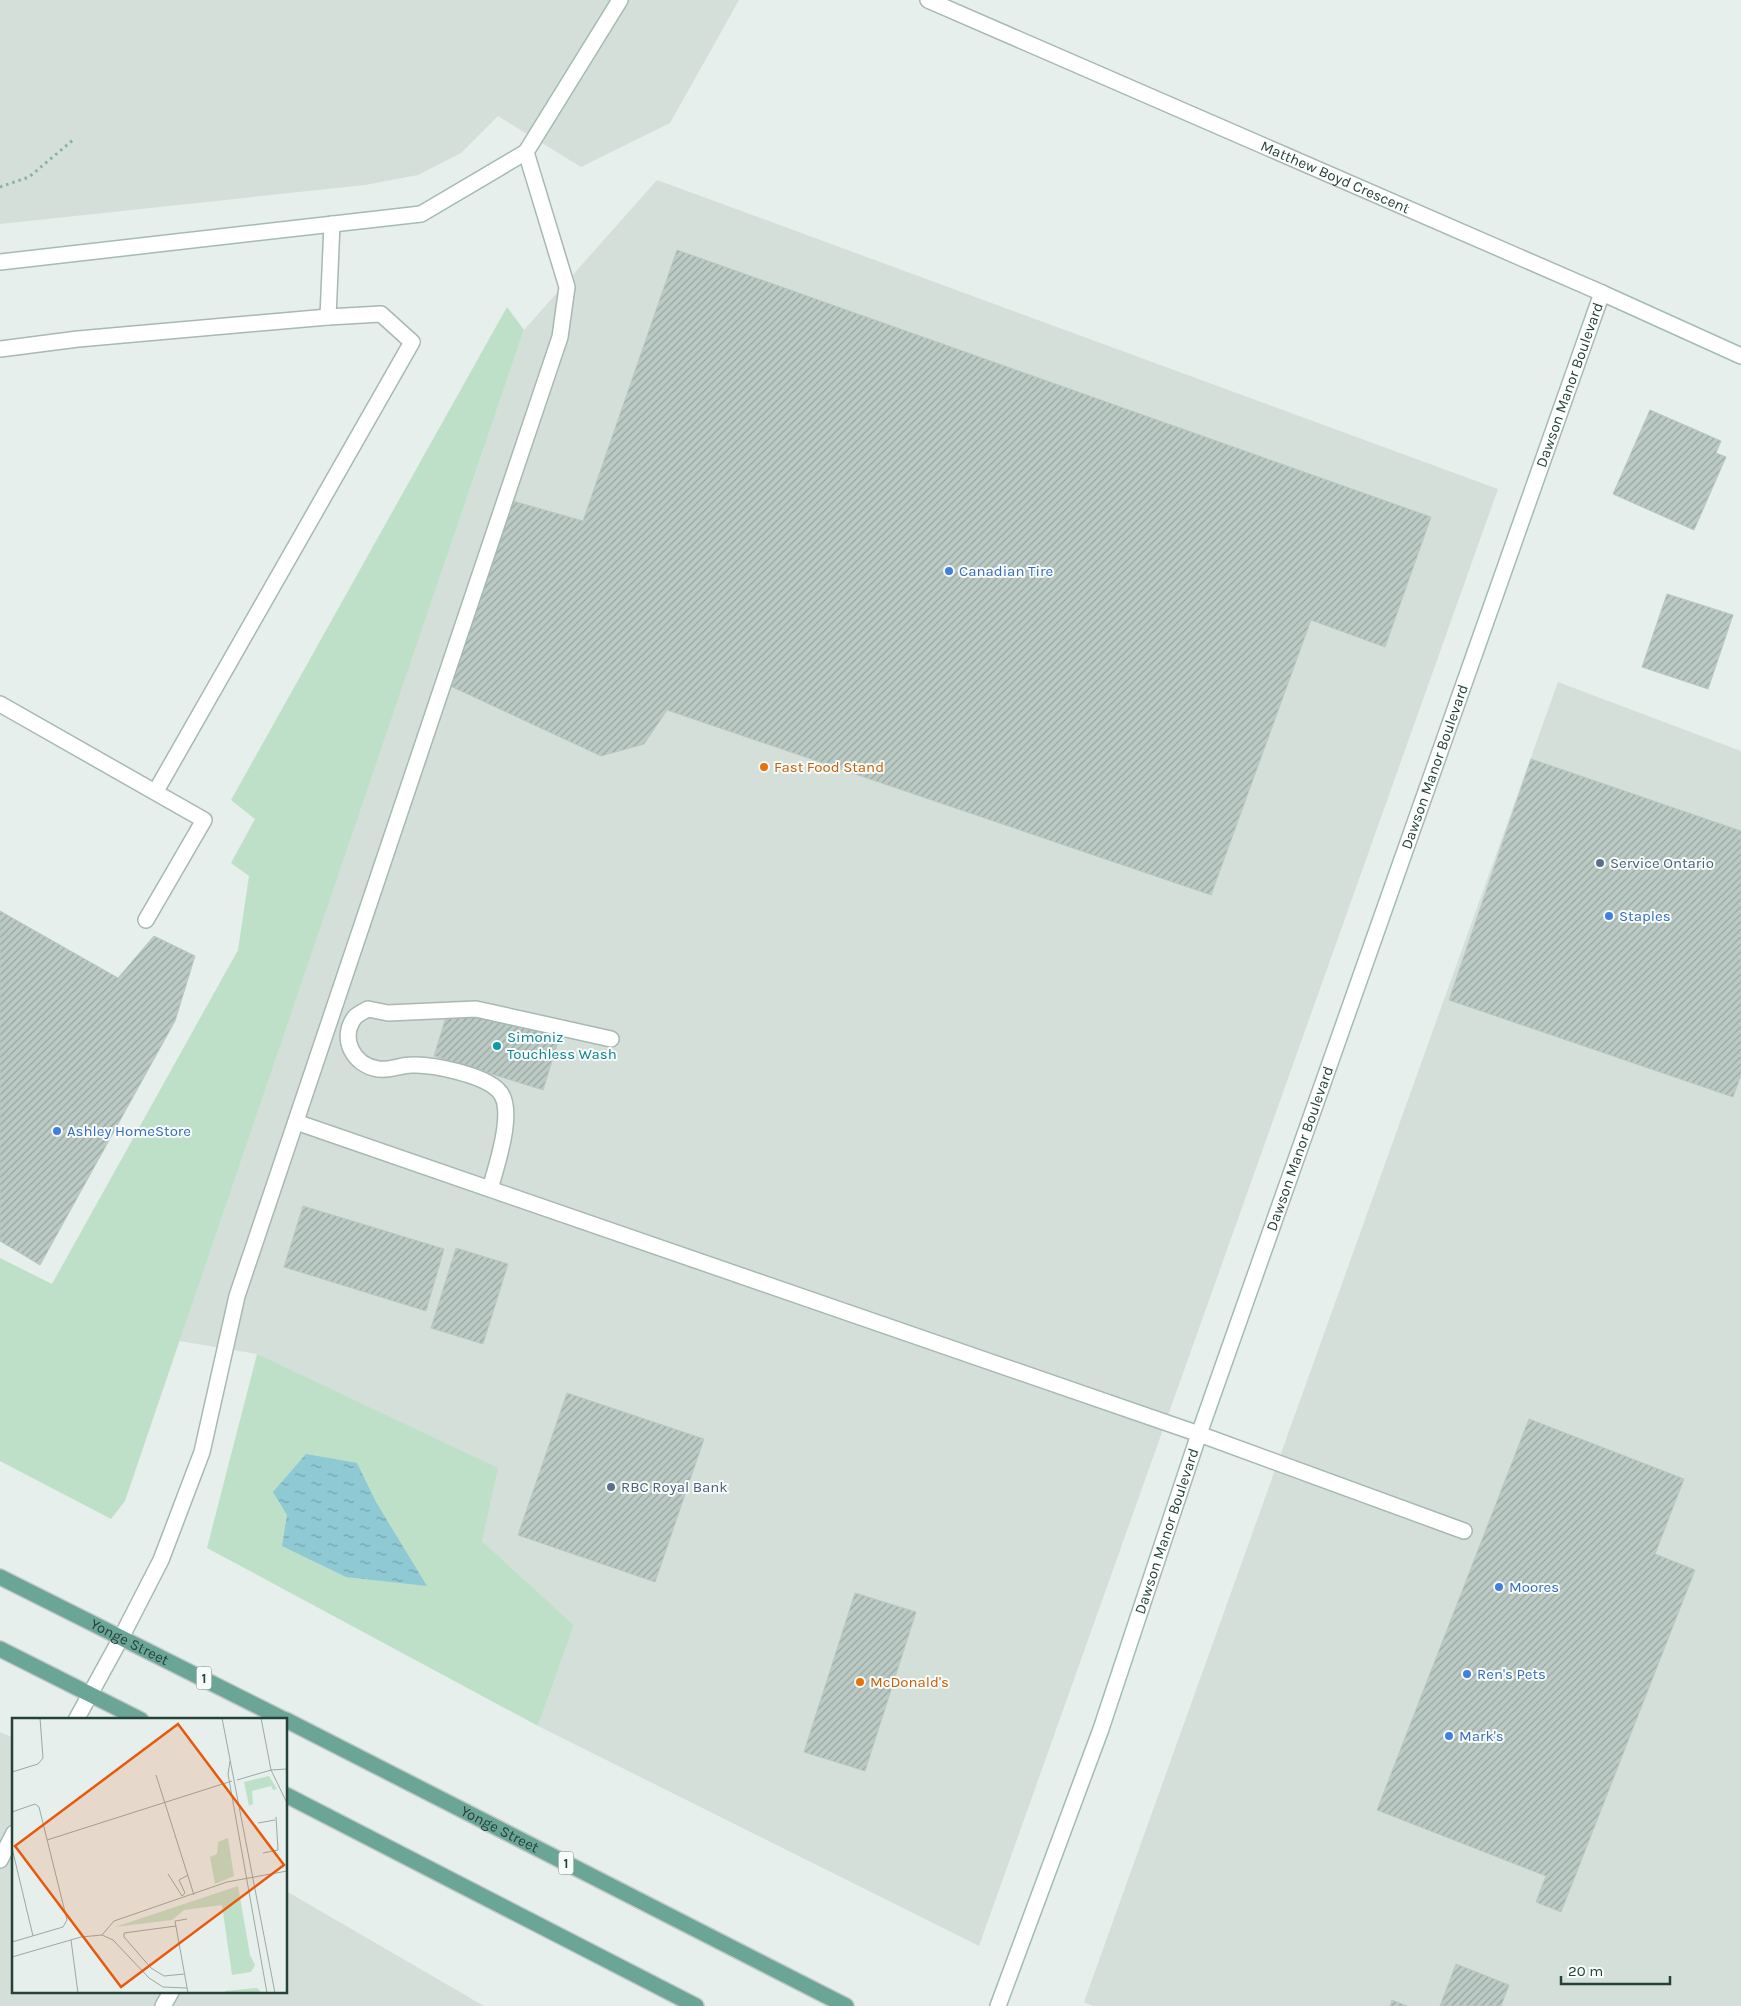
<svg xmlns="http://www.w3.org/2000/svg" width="1741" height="2006" font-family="Karla,sans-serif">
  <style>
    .built { fill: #d4dfda }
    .grass { fill: #bfe0c8 }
    .water { fill: url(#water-ripples) }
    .building { fill: url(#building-hatch); stroke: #b8c9c2 }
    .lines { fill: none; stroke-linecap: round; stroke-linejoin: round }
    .lane-casing { stroke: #a8b8b2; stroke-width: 18 }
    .street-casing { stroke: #a8b8b2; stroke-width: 18 }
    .secondary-casing { stroke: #a4bbb3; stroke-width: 18 }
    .primary-casing { stroke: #c2cac8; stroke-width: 18 }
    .path { stroke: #86b3a5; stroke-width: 3; stroke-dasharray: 2.5 4; stroke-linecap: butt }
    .lane { stroke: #fff; stroke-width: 15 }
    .street { stroke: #fff; stroke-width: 15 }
    .secondary { stroke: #fff; stroke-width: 15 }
    .primary { stroke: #6aa596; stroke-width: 15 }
    .shop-dot { fill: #3f7fe0; stroke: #f7fbf9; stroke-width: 2 }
    .food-dot { fill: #e8710a; stroke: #f7fbf9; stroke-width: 2 }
    .service-dot { fill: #5c6f8a; stroke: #f7fbf9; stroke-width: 2 }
    .culture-dot { fill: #0f9aa8; stroke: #f7fbf9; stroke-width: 2 }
    .labels { text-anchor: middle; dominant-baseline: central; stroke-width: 4; stroke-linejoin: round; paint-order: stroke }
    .shield { fill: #f7fbf9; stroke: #637a73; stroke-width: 1 }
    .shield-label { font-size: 14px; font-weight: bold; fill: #24423a }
    .street-label { font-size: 15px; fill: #24423a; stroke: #f7fbf9 }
    .shop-label { font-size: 15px; fill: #366cbe; stroke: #f7fbf9; text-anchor: start }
    .food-label { font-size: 15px; fill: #c56008; stroke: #f7fbf9; text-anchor: start }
    .service-label { font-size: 15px; fill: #4e5e75; stroke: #f7fbf9; text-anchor: start }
    .culture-label { font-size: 15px; fill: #0d838f; stroke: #f7fbf9; text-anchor: start }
    .inset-road { fill: none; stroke: #98aaa4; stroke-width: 1 }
    .view { fill: #e8590c; fill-opacity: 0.15; stroke: #e8590c; stroke-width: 2.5 }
    .inset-edge { fill: none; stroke: #24423a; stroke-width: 2.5 }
  </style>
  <defs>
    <pattern id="water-ripples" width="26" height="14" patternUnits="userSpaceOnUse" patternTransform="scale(1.25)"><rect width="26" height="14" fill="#8ec9d4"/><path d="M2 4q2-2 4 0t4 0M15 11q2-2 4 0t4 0" fill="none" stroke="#74a5ad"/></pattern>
    <pattern id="building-hatch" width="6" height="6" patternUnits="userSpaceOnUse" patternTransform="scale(1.25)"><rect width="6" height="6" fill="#bbcac4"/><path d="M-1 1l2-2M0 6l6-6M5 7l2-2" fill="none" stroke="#98a6a0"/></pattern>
  </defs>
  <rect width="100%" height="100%" fill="#e6efeb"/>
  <g class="built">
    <path d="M0 0H739L670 123 581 167 498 116 461 153 418 175 365 185 0 224Z"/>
    <path d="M657 180 1498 489 979 1946 538 1726 574 1625 482 1541 257 1354 179 1341 524 330Z"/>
    <path d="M1558 682 1741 751V2006H1093L1084 2002Z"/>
    <path d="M0 1732 14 1738V1992H286V1891L484 2006H0Z"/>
  </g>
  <g class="grass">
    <path d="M507 307 524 330 125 1501 111 1519 0 1461V1258L52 1284 238 950 249 876 231 863 255 819 231 800Z"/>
    <path d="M257 1354 498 1468 482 1541 574 1625 538 1726 207 1548Z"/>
  </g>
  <path class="water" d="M306 1454 357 1463 376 1502 427 1586 346 1577 282 1546 287 1515 273 1492Z"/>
  <g class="building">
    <path d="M677 250 1431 517 1385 647 1311 620 1211 895 667 710 644 744 601 756 446 684 513 501 583 521Z"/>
    <path d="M1650 410 1721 441 1716 453 1726 457 1694 530 1613 494Z"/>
    <path d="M1667 594 1733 615 1708 689 1642 667Z"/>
    <path d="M1531 759 1741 831V1075L1733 1097 1449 1000Z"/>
    <path d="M0 911 118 978 154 936 195 956 175 1021 40 1265 0 1241Z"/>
    <path d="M451 1001 560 1035 543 1090 434 1056Z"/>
    <path d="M303 1206 444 1249 426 1311 284 1267Z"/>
    <path d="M456 1248 508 1264 483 1344 431 1328Z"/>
    <path d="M567 1393 704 1439 655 1582 518 1535Z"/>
    <path d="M1529 1419 1684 1479 1655 1554 1695 1570 1561 1912 1536 1902 1546 1876 1377 1810Z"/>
    <path d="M855 1593 916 1612 865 1771 804 1752Z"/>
    <path d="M1456 1964 1509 1985 1501 2006H1440Z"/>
    <path d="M1392 2000 1407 2006H1390Z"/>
  </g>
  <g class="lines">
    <defs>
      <g id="lane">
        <path d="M328 317 332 224"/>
        <path d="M0 349 78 339 328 317 381 314 412 342 156 791"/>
        <path d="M0 704 204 820 146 920"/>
        <path d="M296 1122 1199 1434 1464 1531"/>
        <path d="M490 1189C496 1167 517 1107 498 1090 483 1075 433 1064 412 1065 401 1065 388 1071 378 1069 353 1065 339 1038 355 1017 358 1014 364 1011 368 1009L388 1013 476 1009 611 1039"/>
        <path d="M76 1720 122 1636 161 1560 202 1452 237 1296 560 337 567 287 526 152"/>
        <path d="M0 1860 14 1833"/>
        <path d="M163 2006 171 1992"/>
      </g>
      <g id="street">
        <path id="s1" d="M928 0 1602 293"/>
      </g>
      <g id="secondary">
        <path d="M0 262 421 214 526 152 620 0"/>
        <path id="s2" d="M998 2006 1101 1729 1199 1434 1602 293 1741 356"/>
      </g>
      <g id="primary">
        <path id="s3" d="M0 1577 285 1720"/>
        <path d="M0 1649 141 1720"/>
        <path id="s4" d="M286 1720 846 2006"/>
        <path d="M286 1795 696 2006"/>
      </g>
    </defs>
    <use href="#lane" class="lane-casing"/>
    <use href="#street" class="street-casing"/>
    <use href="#secondary" class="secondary-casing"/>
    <use href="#primary" class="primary-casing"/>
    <path class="path" d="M0 187 29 177 73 140"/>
    <use href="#lane" class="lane"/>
    <use href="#street" class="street"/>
    <use href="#secondary" class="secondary"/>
    <use href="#primary" class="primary"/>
  </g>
  <g class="shop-dot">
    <circle cx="949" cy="571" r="5"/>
    <circle cx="1609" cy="916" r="5"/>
    <circle cx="57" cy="1131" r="5"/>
    <circle cx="1499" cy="1587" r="5"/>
    <circle cx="1467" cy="1674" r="5"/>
    <circle cx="1449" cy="1736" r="5"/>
  </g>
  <g class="food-dot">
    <circle cx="764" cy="767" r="5"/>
    <circle cx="860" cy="1682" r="5"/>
  </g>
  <g class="service-dot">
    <circle cx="1600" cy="863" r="5"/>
    <circle cx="611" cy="1487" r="5"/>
  </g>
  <circle class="culture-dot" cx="497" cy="1046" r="5"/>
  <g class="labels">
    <g class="shield">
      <rect x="196.5" y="1666.5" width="15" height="23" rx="4"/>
      <rect x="558.5" y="1851.5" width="15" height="23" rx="4"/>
    </g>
    <g class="shield-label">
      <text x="204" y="1678">1</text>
      <text x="566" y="1863">1</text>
    </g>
    <g class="street-label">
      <text stroke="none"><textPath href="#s1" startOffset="444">Matthew Boyd Crescent</textPath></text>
      <text stroke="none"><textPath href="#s2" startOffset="1719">Dawson Manor Boulevard</textPath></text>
      <text stroke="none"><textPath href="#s2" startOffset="1314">Dawson Manor Boulevard</textPath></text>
      <text stroke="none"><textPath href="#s2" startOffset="909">Dawson Manor Boulevard</textPath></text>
      <text stroke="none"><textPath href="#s2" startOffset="504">Dawson Manor Boulevard</textPath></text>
      <text stroke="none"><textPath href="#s3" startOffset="145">Yonge Street</textPath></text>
      <text stroke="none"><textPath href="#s4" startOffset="240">Yonge Street</textPath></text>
    </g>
    <g class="shop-label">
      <text x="959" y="571">Canadian Tire</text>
      <text x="1619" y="916">Staples</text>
      <text x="67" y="1131">Ashley HomeStore</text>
      <text x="1509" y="1587">Moores</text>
      <text x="1477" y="1674">Ren's Pets</text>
      <text x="1459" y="1736">Mark's</text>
    </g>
    <g class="food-label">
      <text x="774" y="767">Fast Food Stand</text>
      <text x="870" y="1682">McDonald's</text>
    </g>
    <g class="service-label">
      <text x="1610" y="863">Service Ontario</text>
      <text x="621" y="1487">RBC Royal Bank</text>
    </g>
    <g class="culture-label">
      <text x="507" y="1037">Simoniz<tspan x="507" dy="17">Touchless Wash</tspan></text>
    </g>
  </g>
  <g transform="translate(12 1718)">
    <rect width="275" height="275" fill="#e6efeb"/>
    <path d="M257 58 265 71 261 72 259 68 240 73 241 86 237 88 232 64ZM216 120 222 158 203 166 198 139 205 136 206 124ZM226 168 238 237 243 247 239 254 220 257 210 187 172 192 160 202 103 209ZM245 270 250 275H213V273Z" fill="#bfe0c8"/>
    <path class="inset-road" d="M210 0 263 275M249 0 259 52 275 85M218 43 216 56 255 275M0 54 26 46 31 40 28 0M144 57 182 177M225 62 259 52 275 51M0 94 23 86 27 89 55 202 51 209 0 224M246 105 263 102M35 122 220 63M0 130 21 218M251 135 266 132 264 99M156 156 170 178 173 175 167 162 176 157M175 201 163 203 176 275M164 208 112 215V219L139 250 152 258 172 256M90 217 102 203 215 164 275 153M59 222 66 275M0 239 69 219 90 217 101 222 137 260 151 269 175 270"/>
    <path class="view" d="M166 6 272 147 109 269 3 128Z"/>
    <rect width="275" height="275" class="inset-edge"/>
  </g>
  <path d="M1561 1976v8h109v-8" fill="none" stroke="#24423a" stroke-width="2.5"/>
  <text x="1568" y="1976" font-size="15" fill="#24423a" stroke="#f7fbf9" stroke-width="4" paint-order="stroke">20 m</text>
</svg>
